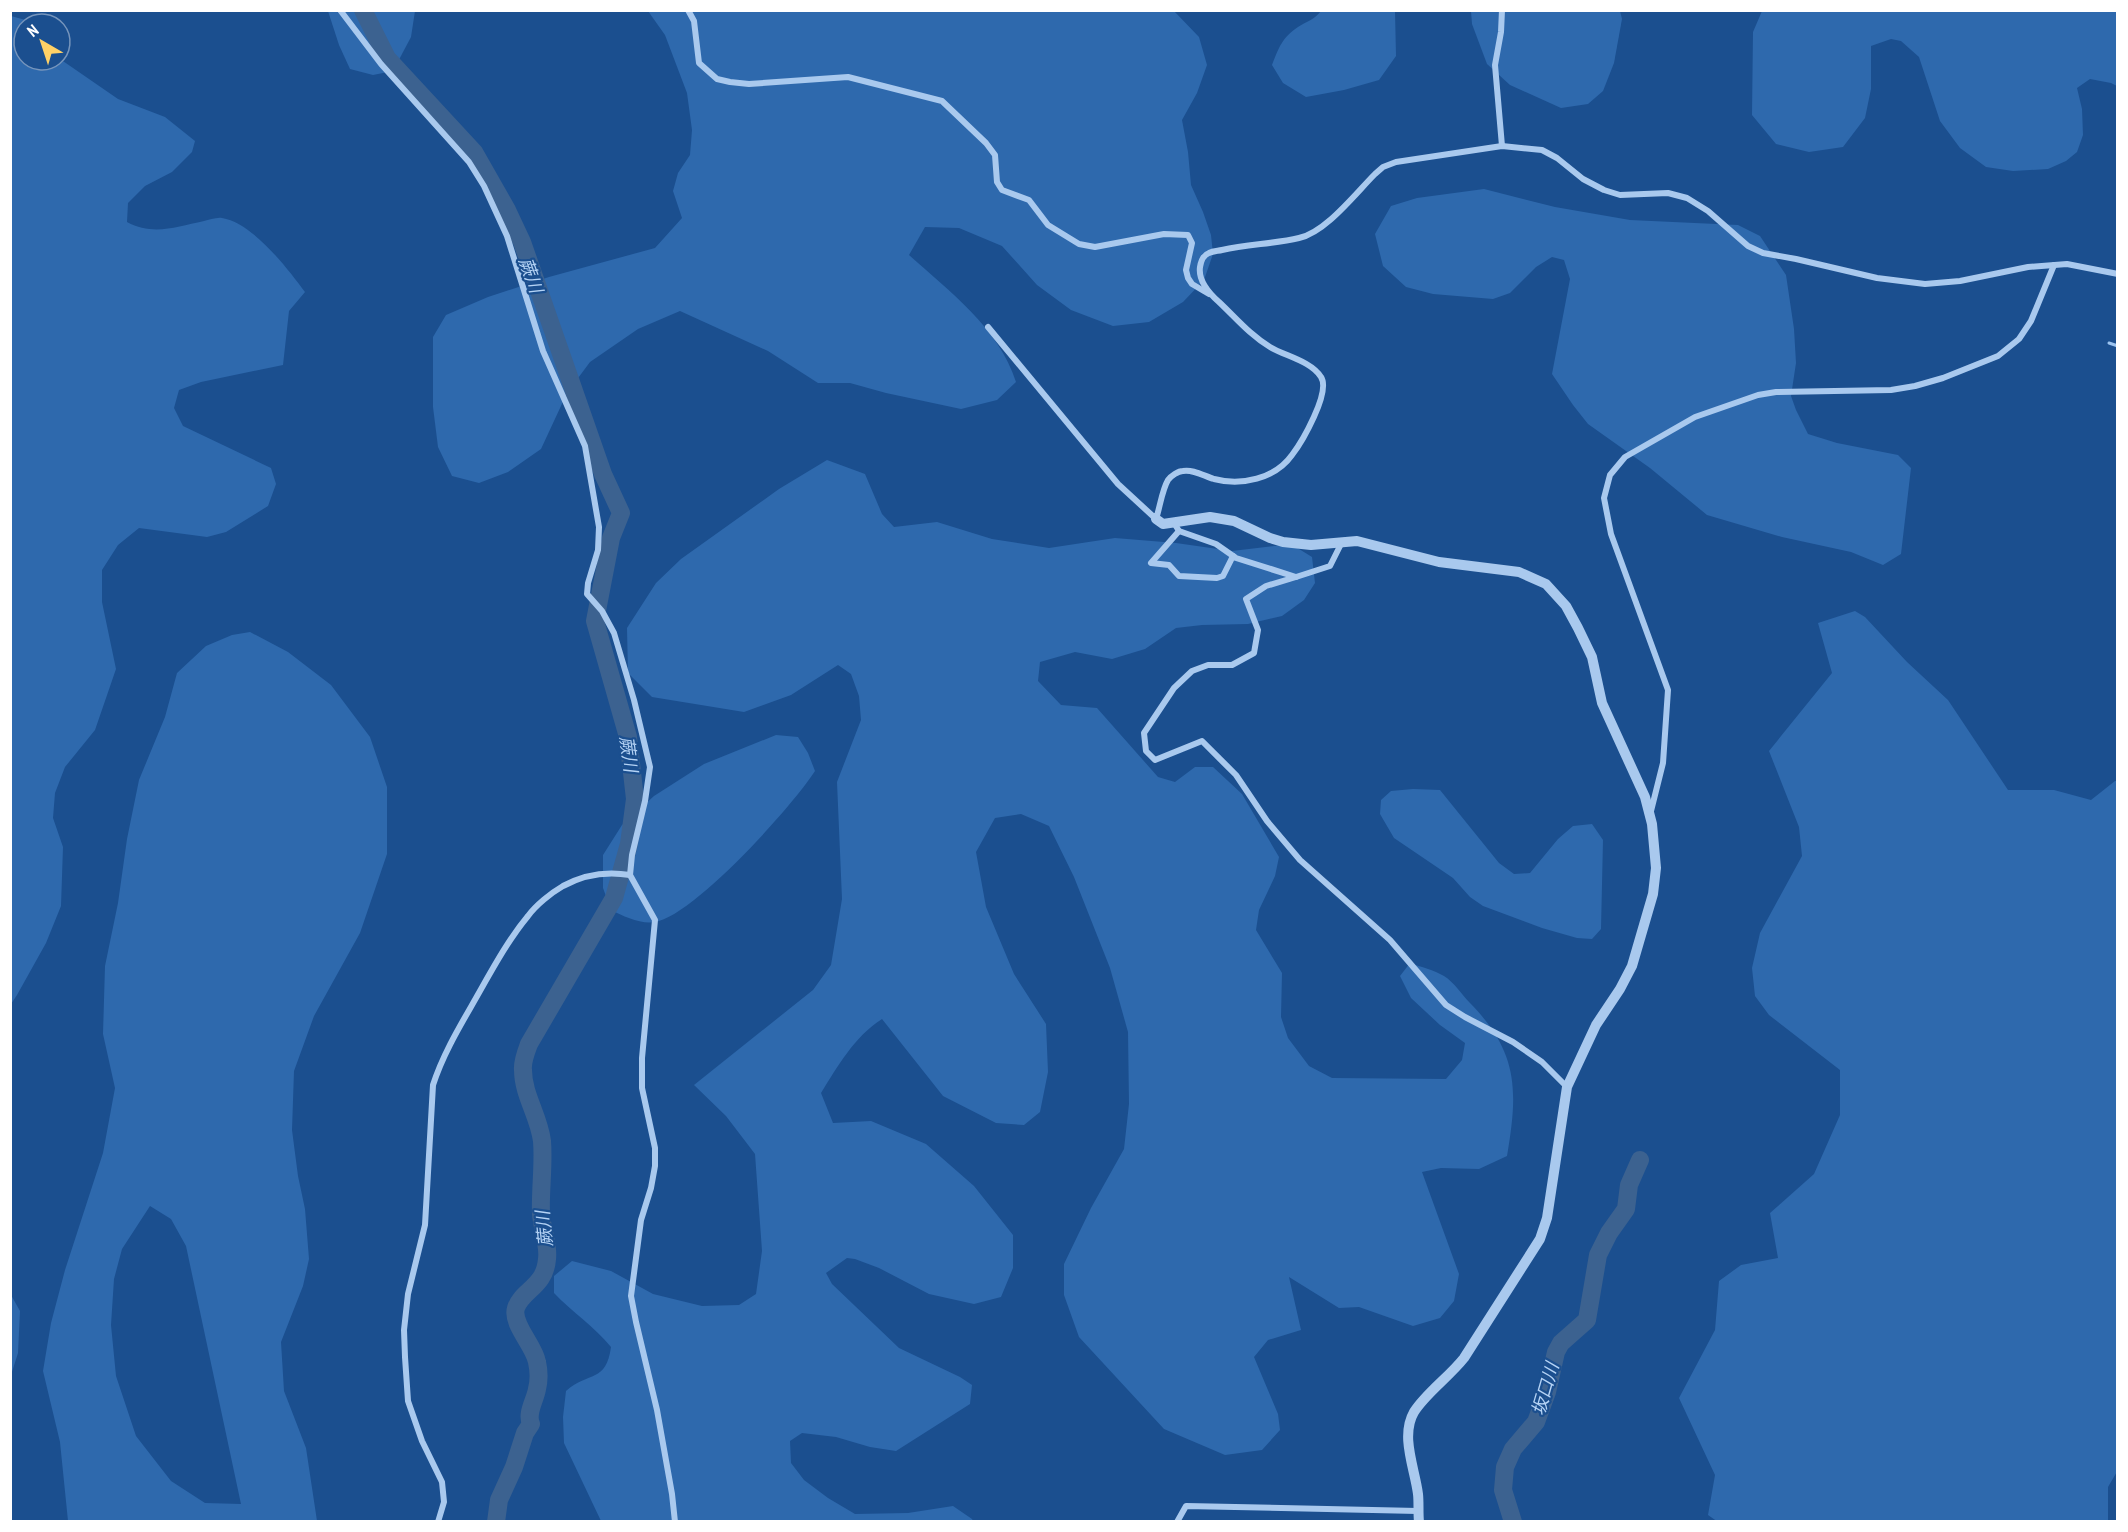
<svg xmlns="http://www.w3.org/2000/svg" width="2128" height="1532" font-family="'PT Sans Narrow','Noto Sans JP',sans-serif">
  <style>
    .green { fill: #2e69ad; fill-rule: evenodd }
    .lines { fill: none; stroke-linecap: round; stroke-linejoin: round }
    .stream { stroke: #9cc4f0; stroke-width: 3 }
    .river { stroke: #3c6290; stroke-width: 18 }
    .minor { stroke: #a9c9ee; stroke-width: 6 }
    .tertiary { stroke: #a9c9ee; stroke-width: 10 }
    .labels { text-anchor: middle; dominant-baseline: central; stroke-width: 4.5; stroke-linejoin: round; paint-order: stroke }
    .water-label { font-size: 18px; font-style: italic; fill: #b5d3f5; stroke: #1b4f8f }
  </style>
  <rect width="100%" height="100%" fill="#1b4f8f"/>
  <g class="green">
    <path d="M328 11H415L411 37 393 71 373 75 350 69 339 45Z"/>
    <path d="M648 11H1174L1199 37 1207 65 1197 93 1182 120 1188 152 1191 185 1203 212 1211 235 1213 254 1204 280 1183 302 1149 322 1113 326 1071 310 1037 285 1002 246 959 228 925 227 909 255C949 291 999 328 1016 382L997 400 961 409 886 393 850 383H818L768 351 680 311 638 329 590 362 567 393 541 449 508 472 479 483 452 476 438 447 433 407V337L446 315 488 297 549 277 655 248 682 218 673 191 678 173 690 155 692 130 687 93 665 35Z"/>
    <path d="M1321 11H1395L1396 56 1379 80 1344 90 1306 97 1283 83 1272 65C1279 47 1282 38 1298 27 1307 21 1314 20 1321 11Z"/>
    <path d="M1471 11H1620L1622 19 1614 63 1603 91 1588 104 1561 108 1510 85 1487 64 1472 24Z"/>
    <path d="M1762 11H2117V86L2111 83 2090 79 2077 88 2082 109 2083 135 2077 152 2066 161 2048 169 2013 171 1986 167 1960 148 1940 121 1919 57 1901 41 1891 39 1871 46V89L1865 118 1843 147 1809 152 1776 144 1752 115 1753 32Z"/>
    <path d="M11 16 40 24H24V60L60 59 118 99 165 117 195 141 192 152 172 172 145 186 128 203 127 222C153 236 176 227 204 221 209 220 217 217 222 218 253 223 287 268 305 292L289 311 283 365 201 382 179 390 174 408 183 426 271 468 276 484 268 506 226 532 207 537 139 528 118 545 102 570V602L116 669 95 730 65 767 55 793 53 818 63 847 61 906 46 943 17 995 11 1004Z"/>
    <path d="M1484 189 1555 207 1630 220 1738 225 1760 236 1786 275 1794 329 1796 363 1791 396 1796 410 1808 434 1837 443 1898 455 1911 468 1901 554 1883 565 1851 552 1782 537 1707 515 1650 468 1588 424 1573 405 1552 374 1570 279 1564 260 1552 257 1536 267 1510 293 1493 299 1433 294 1406 287 1383 266 1375 234 1391 206 1417 198Z"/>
    <path d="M827 460 865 474 882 514 894 527 937 522 992 539 1049 548 1115 538 1176 543 1232 551 1291 544 1312 557 1315 583 1304 600 1282 616 1248 624 1202 625 1176 628 1145 649 1112 659 1075 652 1040 662 1038 681 1061 705 1097 708 1158 777 1175 782 1195 767H1213L1242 794 1279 857 1275 876 1259 910 1256 930 1282 973 1281 1017 1288 1038 1309 1066 1332 1078 1446 1079 1462 1060 1465 1043 1440 1025 1411 998 1400 976 1410 963C1421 967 1434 970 1444 976 1454 982 1462 995 1470 1003 1519 1053 1518 1091 1507 1156L1479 1169 1441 1168 1422 1172 1459 1274 1454 1301 1440 1318 1413 1326 1359 1307 1339 1308 1289 1277 1301 1330 1268 1340 1254 1357 1278 1414 1280 1430 1262 1450 1225 1455 1164 1429 1079 1337 1064 1295V1264L1091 1208 1124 1149 1129 1104 1128 1032 1110 968 1074 877 1049 826 1021 814 995 818 976 852 986 907 1014 974 1046 1024 1048 1072 1040 1112 1024 1125 996 1123 943 1096 882 1019C854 1037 838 1066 821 1093L833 1123 871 1121 926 1144 974 1186 1013 1235V1268L1001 1297 974 1304 929 1294 879 1268 855 1259 847 1258 826 1273 832 1284 899 1348 960 1377 972 1385 970 1404 896 1451 870 1447 836 1437 802 1433 790 1441 791 1463 804 1480 828 1498 855 1514 908 1513 953 1506 972 1519 973 1521H601L564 1443 563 1417 566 1391C589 1371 606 1383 611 1347 594 1326 572 1312 554 1293V1276L572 1261 611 1271 653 1294 702 1306 739 1305 756 1294 762 1251 755 1154 726 1116 694 1085 813 990 831 965 842 899 837 782 861 720 859 696 851 674 838 665 791 695 744 712 652 697 628 673 627 628 656 583 681 559 779 489Z"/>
    <path d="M1855 611 1865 617 1907 662 1948 700 2008 790H2054L2091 800 2115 781H2117L2118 1470 2108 1487V1521L1718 1522 1708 1515 1715 1475 1679 1398 1715 1330 1719 1281 1741 1265 1778 1258 1770 1213 1814 1174 1840 1115V1070L1769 1015 1755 996 1752 968 1760 933 1802 856 1799 827 1769 751 1832 673 1818 623Z"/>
    <path d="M250 632 288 652 331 685 370 737 387 787V854L360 933 314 1016 294 1071 292 1130 298 1176 305 1209 309 1259 303 1286 281 1342 284 1391 306 1448 317 1521H68L60 1442 43 1371 51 1323 65 1270 103 1153 115 1088 103 1034 105 966 118 903 127 839 139 780 165 717 177 673 206 646 232 635ZM150 1206 171 1219 186 1246 241 1504 205 1503 171 1481 136 1436 116 1376 111 1325 114 1279 122 1249Z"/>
    <path d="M776 735 798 737 808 753 815 771C792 807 699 909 659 921 644 926 625 917 611 910L603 888V855L622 825 654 796 704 764Z"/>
    <path d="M1413 789 1440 790 1499 863 1514 874 1530 873 1558 839 1573 826 1592 824 1603 840 1601 929 1592 939 1577 938 1542 928 1483 906 1470 897 1453 878 1394 838 1380 814 1381 800 1391 791Z"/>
    <path d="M11 1295 20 1311 18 1353 11 1375Z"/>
  </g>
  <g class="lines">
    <path class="stream" d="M2109 343 2118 346"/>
    <g class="river">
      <path d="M363 10 387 58 474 152 507 210 522 242 603 474 621 513 611 538 595 621 628 737 635 799 629 844 614 898 529 1044C526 1052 522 1062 523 1070 523 1095 539 1116 542 1141 544 1165 540 1190 541 1214 542 1229 549 1245 547 1259 545 1287 522 1290 516 1308 511 1324 534 1345 537 1362 539 1371 539 1381 537 1389 535 1401 526 1413 531 1424L525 1433 514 1467 499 1500 496 1522"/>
      <path d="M1513 1522 1503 1490 1505 1467 1513 1449 1536 1422 1547 1392 1556 1352 1561 1343 1587 1320 1598 1255 1609 1233 1626 1209 1629 1185 1640 1160"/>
    </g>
    <g class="minor">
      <path d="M340 10 381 64 469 162 484 186 507 236 543 351 585 446 599 527 598 550 588 583 587 594 602 611 614 633 634 700 650 767 645 801 632 855 630 875 655 920 642 1058V1088L655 1148V1166L651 1188 641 1220 631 1296 636 1322 657 1410 672 1494 675 1522"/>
      <path d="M688 10 694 21 699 63 717 79 730 82 749 84 848 77 942 101 986 143 995 155 997 182 1002 190 1029 200 1048 225 1079 244 1095 247 1164 234 1188 235 1192 243 1186 270 1188 278 1192 284 1209 294"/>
      <path d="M1502 10 1501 32 1495 65 1502 146"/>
      <path d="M988 327 1118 484 1156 519C1160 507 1162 490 1168 480 1171 476 1178 471 1183 471 1193 469 1204 476 1214 479 1241 486 1275 479 1292 455 1302 442 1331 392 1321 377 1311 361 1285 356 1270 347 1250 335 1236 318 1219 302 1210 294 1198 281 1200 267 1201 261 1203 255 1209 253 1213 251 1218 251 1222 250 1248 244 1274 244 1299 238 1326 232 1355 194 1375 174L1383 167 1396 162 1502 146 1542 150 1557 158 1583 179 1604 190 1620 195 1668 193 1687 198 1708 211 1748 246 1763 253 1796 259 1877 278 1925 284 1960 281 2028 267 2067 264 2118 274"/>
      <path d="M1174 523 1179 531 1216 544 1236 558 1296 577 1266 586 1246 599 1258 630 1254 653 1232 665H1208L1192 671 1174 688 1144 733 1146 751 1155 760 1202 741 1236 775 1267 821 1300 860 1390 940 1446 1005 1465 1017 1513 1042 1542 1062 1567 1087"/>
      <path d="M1179 531 1151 563 1169 565 1179 576 1217 578 1223 576 1233 556"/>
      <path d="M1296 577 1330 566 1342 542"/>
      <path d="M1651 811 1663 763 1668 690 1611 534 1604 498 1610 475 1625 457 1695 417 1758 395 1776 392 1891 390 1915 386 1943 378 1998 356 2019 339 2031 321 2054 265"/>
      <path d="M438 1522 444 1502 442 1482 422 1441 408 1401 405 1357 404 1330 408 1294 425 1225 433 1085C443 1054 460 1026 476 998 492 970 508 940 528 916 536 905 551 893 563 886 585 874 606 871 630 875"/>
      <path d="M1177 1522 1186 1506 1418 1511"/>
    </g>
    <path class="tertiary" d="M1156 519 1163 524 1210 517 1234 521 1270 538 1283 542 1311 545 1357 541 1439 562 1519 572 1546 584 1566 606 1578 628 1592 657 1602 703 1645 797 1652 824 1656 868 1653 894 1632 966 1620 989 1596 1025 1567 1087 1547 1218 1540 1239 1464 1358C1449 1377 1426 1393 1414 1412 1400 1436 1415 1469 1418 1494 1419 1503 1418 1512 1419 1522"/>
  </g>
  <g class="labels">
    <g class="water-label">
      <text transform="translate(531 275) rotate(70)">蕨川</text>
      <text transform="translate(629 754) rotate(82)">蕨川</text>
      <text transform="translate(544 1229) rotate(-96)">蕨川</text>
      <text transform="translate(1545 1389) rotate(-74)">坂口川</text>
    </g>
  </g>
  <rect width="2128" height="1532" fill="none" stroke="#ffffff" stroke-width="24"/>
  <g transform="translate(42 42) rotate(321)"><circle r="28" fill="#1b4f8f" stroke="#7695bc" stroke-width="1.5"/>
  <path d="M0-4.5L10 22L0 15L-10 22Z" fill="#ffd166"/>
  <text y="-9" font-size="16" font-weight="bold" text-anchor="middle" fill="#ffffff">N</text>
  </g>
</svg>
